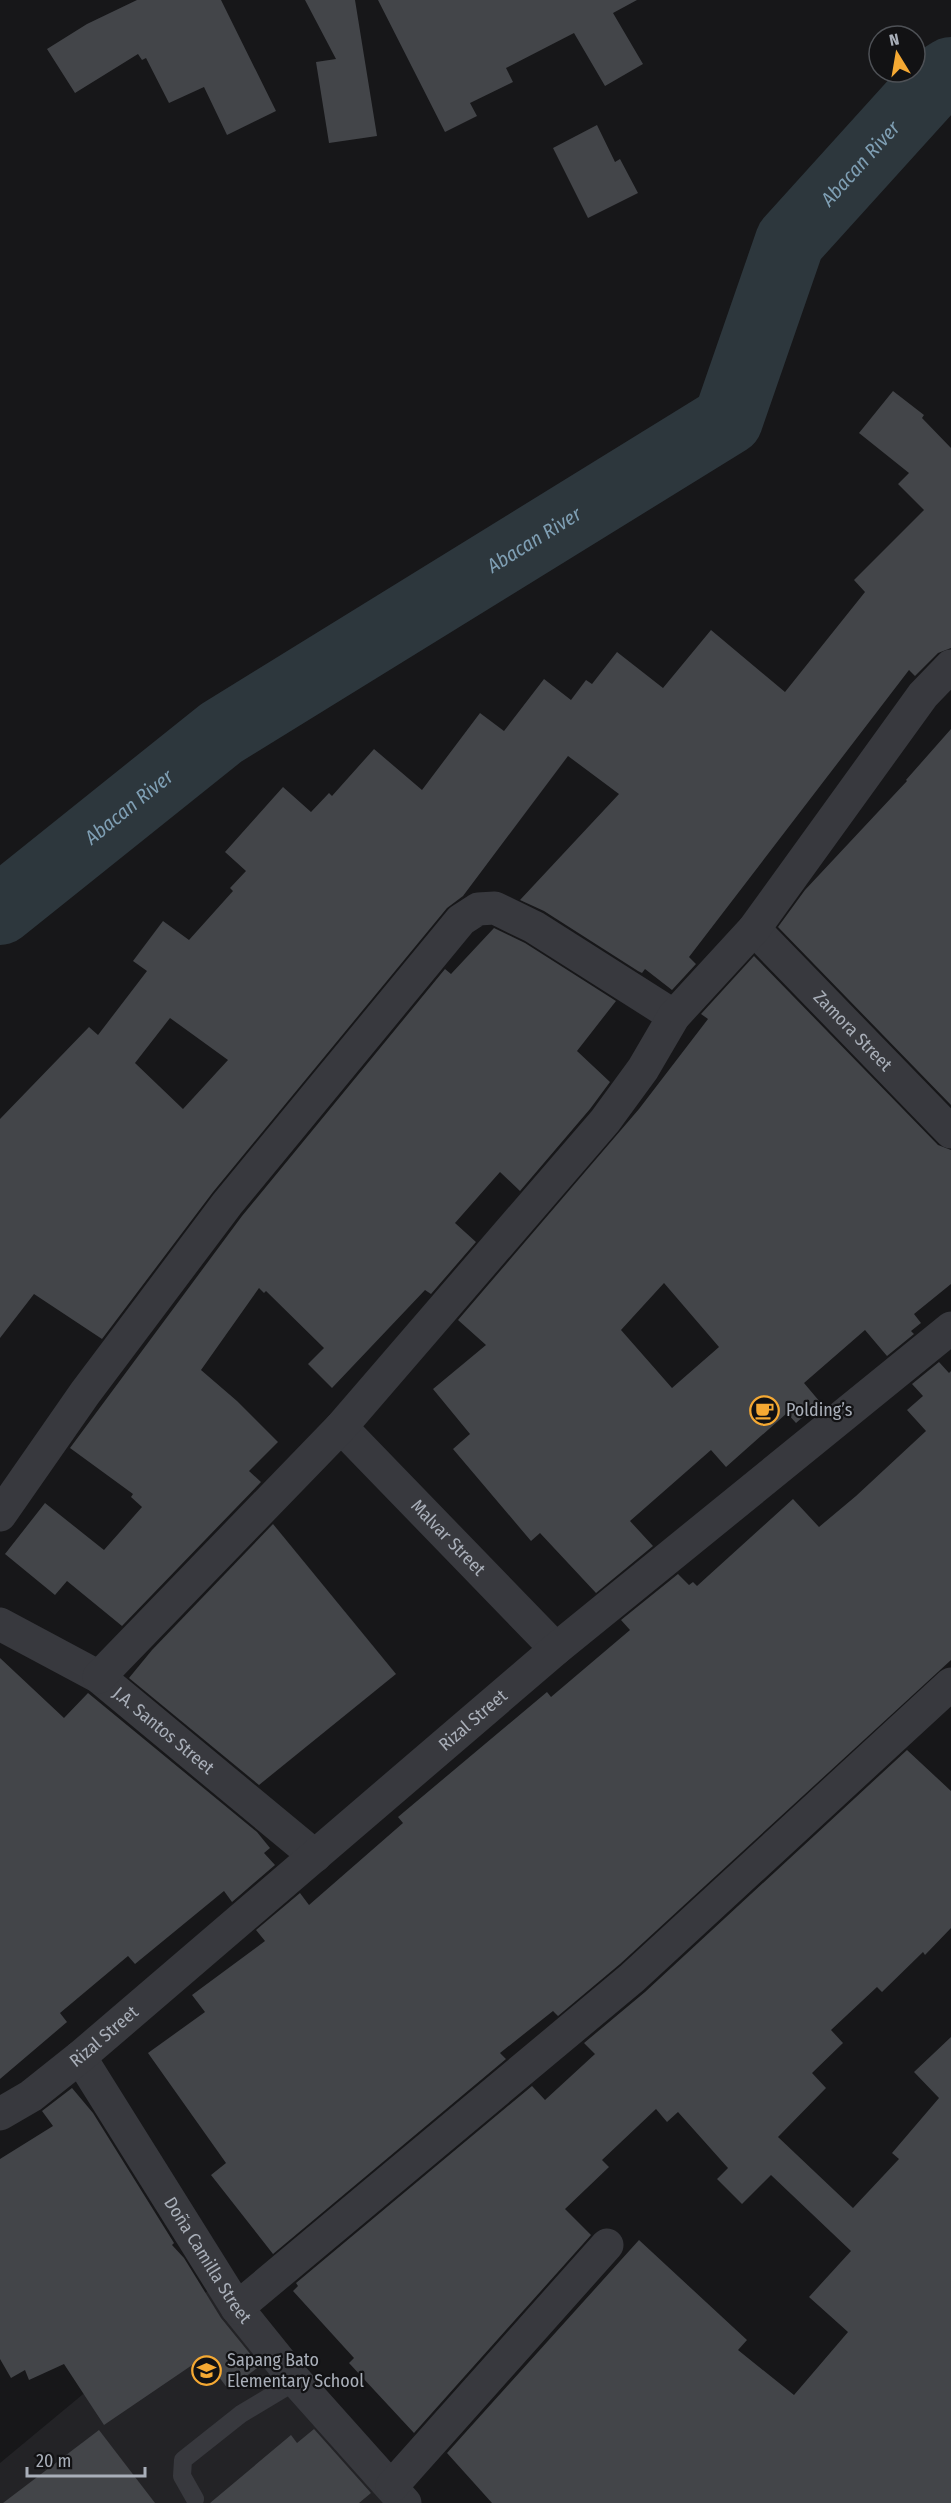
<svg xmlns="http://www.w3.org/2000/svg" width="951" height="2503" font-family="'Fira Sans Condensed',sans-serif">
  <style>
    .built { fill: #232326 }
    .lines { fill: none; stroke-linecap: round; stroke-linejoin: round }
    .river { stroke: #2d373d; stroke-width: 70 }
    .building { fill: #434549; fill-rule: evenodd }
    .lane { stroke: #38393e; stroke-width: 18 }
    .street { stroke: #38393e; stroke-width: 33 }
    .labels { text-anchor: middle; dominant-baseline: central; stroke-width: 4.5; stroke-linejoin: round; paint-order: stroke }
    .street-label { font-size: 18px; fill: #a9afb9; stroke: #121214 }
    .poi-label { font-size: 18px; fill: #a9afb9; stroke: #121214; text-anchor: start }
    .water-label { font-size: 20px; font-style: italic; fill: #7f9fb4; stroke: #121214 }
  </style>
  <rect width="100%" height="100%" fill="#171719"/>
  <path class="built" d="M223 2278 412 2503H0V2463Z"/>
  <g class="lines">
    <path class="river" id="s1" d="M0 910 221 733 728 420 790 241 932 84 951 72"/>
  </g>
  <g class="building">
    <path d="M137 0H221L276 111 227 135 204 87 169 103 146 58 142 60 138 54 75 93 47 49 87 24Z"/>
    <path d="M305 0H355L377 136 329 143 316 62 336 59Z"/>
    <path d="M378 0H637L613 13 643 64 605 86 574 33 506 68 513 82 470 103 477 116 445 132Z"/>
    <path d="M597 125 615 162 620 159 638 193 588 218 553 148Z"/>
    <path d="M893 391 924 415 922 418 951 448V648L938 653 915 676 909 670 689 957 696 964 672 990 645 969 642 973 638 971 544 911 520 900 619 794 568 756 463 896 447 908 213 1192 102 1339 34 1294 0 1338V1119L89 1027 98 1035 147 971 133 961 163 921 189 940 233 891 230 888 246 871 225 852 283 787 311 812 329 793 332 796 374 749 422 790 480 713 504 731 544 679 571 700 586 680 592 684 617 652 663 688 711 630 785 692 865 592 854 580 924 510 898 484 909 473 859 433ZM170 1018 228 1060 183 1109 135 1063Z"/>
    <path d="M951 729V1105L778 927 805 890 907 781 906 780Z"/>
    <path d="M494 928 525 943 616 1001 577 1051 610 1082 590 1109 520 1191 500 1172 455 1223 476 1242 431 1294 425 1290 332 1388 308 1364 324 1348 266 1291 264 1293 259 1288 201 1370 237 1401 278 1442 249 1471 261 1482 122 1626 67 1581 55 1595 5 1554 45 1503 104 1550 142 1507 131 1497 133 1494 70 1448 242 1216 445 969 451 974Z"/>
    <path d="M754 956 938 1145 951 1150V1284L914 1314 921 1323 911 1331 914 1334 887 1356 865 1330 804 1383 820 1402 796 1423 787 1413 726 1467 711 1450 630 1521 653 1546 596 1593 540 1533 531 1541 453 1449 470 1434 433 1389 486 1345 458 1320 639 1109 708 1019 701 1014ZM664 1283 719 1347 672 1388 621 1330Z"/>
    <path d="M939 1362 949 1373 951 1371V1660L620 1964 558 2016 553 2011 500 2053 506 2059 273 2254 211 2175 226 2163 148 2053 205 2012 192 1995 265 1941 256 1930 300 1893 309 1905 403 1823 398 1817 547 1692 551 1697 630 1630 621 1620 678 1574 689 1585 693 1582 697 1586 793 1499 819 1527 856 1496 926 1431 907 1410 923 1396 912 1384Z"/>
    <path d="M273 1524 396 1674 259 1785 129 1678 152 1650Z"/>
    <path d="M0 1658 64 1718 88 1693 257 1832 270 1848 264 1853 275 1865 232 1902 224 1891 135 1964 128 1956 60 2013 67 2022 0 2079Z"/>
    <path d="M907 1750 951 1791V1928L925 1955 923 1952 882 1992 877 1987 831 2030 843 2043 812 2073 826 2088 778 2137 853 2208 899 2159 892 2153 939 2098 914 2072 951 2037V2503H492L447 2453 639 2240 747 2340 738 2350 794 2395 848 2332 809 2297 851 2251 771 2175 742 2204 717 2179 728 2168 678 2112 667 2122 656 2109 602 2160 609 2167 565 2209 591 2235 414 2433 349 2363 354 2358 293 2291 298 2286 296 2283 532 2086 545 2100 595 2054 584 2043 645 1992Z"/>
    <path d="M72 2088 93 2113 174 2243 172 2245 184 2258 221 2318 260 2366 228 2389 204 2357 104 2425 64 2364 29 2380 25 2370 11 2378 0 2359V2159L53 2126 42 2111Z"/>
    <path d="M314 2429 371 2493 359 2503H210L291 2435 297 2443Z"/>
    <path d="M99 2430 155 2503H3Z"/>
  </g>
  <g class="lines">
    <path class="lane" d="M195 2499 182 2476 183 2460 241 2414 296 2381"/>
    <g class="street">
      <path id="s2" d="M754 929 951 1132"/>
      <path id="s3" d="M341 1427 556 1649"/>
      <path d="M0 1515 85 1393 227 1204 461 920 478 909 495 908 534 927 674 1016"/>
      <path id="s4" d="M0 1624 99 1677 315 1856"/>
      <path d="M99 1677 341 1427 605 1121 643 1069 674 1016 754 929 923 695 951 666"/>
      <path id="s5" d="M80 2057 237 2308 296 2381 405 2503"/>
      <path id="s6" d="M0 2114 31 2096 80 2057 556 1649 951 1328"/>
      <path d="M237 2308 632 1978 951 1684"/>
      <path d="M392 2486 607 2245"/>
    </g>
  </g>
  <defs>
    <symbol id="cafe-ring" viewBox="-11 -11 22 22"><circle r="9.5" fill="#121214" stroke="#f5a933" stroke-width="1.5"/><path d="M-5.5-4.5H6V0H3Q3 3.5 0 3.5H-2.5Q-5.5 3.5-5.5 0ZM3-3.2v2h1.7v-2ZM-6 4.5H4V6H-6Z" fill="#f5a933"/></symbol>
    <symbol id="school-ring" viewBox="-11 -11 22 22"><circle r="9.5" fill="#121214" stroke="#f5a933" stroke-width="1.5"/><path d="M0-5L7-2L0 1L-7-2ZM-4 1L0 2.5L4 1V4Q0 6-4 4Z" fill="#f5a933"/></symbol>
  </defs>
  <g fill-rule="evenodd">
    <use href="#cafe-ring" x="748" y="1394" width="33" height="33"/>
    <use href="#school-ring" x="190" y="2354" width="33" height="33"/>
  </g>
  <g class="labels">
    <g class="street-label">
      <text stroke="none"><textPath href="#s2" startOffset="142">Zamora Street</textPath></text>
      <text stroke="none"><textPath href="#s3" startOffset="154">Malvar Street</textPath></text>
      <text stroke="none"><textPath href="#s6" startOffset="616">Rizal Street</textPath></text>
      <text stroke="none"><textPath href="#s4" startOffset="196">J.A. Santos Street</textPath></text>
      <text stroke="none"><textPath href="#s6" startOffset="130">Rizal Street</textPath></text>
      <text stroke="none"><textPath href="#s5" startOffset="240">Doña Camilla Street</textPath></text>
    </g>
    <g class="poi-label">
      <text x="786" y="1410">Polding’s</text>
      <text x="227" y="2360">Sapang Bato<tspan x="227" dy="21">Elementary School</tspan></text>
    </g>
    <g class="water-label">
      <text stroke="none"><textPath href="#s1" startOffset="1173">Abacan River</textPath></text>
      <text stroke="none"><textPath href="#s1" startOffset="651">Abacan River</textPath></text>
      <text stroke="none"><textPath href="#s1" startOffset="165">Abacan River</textPath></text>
    </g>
  </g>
  <g transform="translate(897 54) rotate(349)"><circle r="28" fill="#121214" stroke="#4e5156" stroke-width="1.5"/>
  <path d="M0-4.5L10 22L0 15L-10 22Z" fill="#f5a933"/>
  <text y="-9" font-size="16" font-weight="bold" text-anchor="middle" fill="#a9afb9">N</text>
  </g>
  <path d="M27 2467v9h118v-9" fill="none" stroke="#a9afb9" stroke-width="3"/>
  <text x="36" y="2467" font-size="18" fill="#a9afb9" stroke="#121214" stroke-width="4.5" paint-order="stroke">20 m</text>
</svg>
